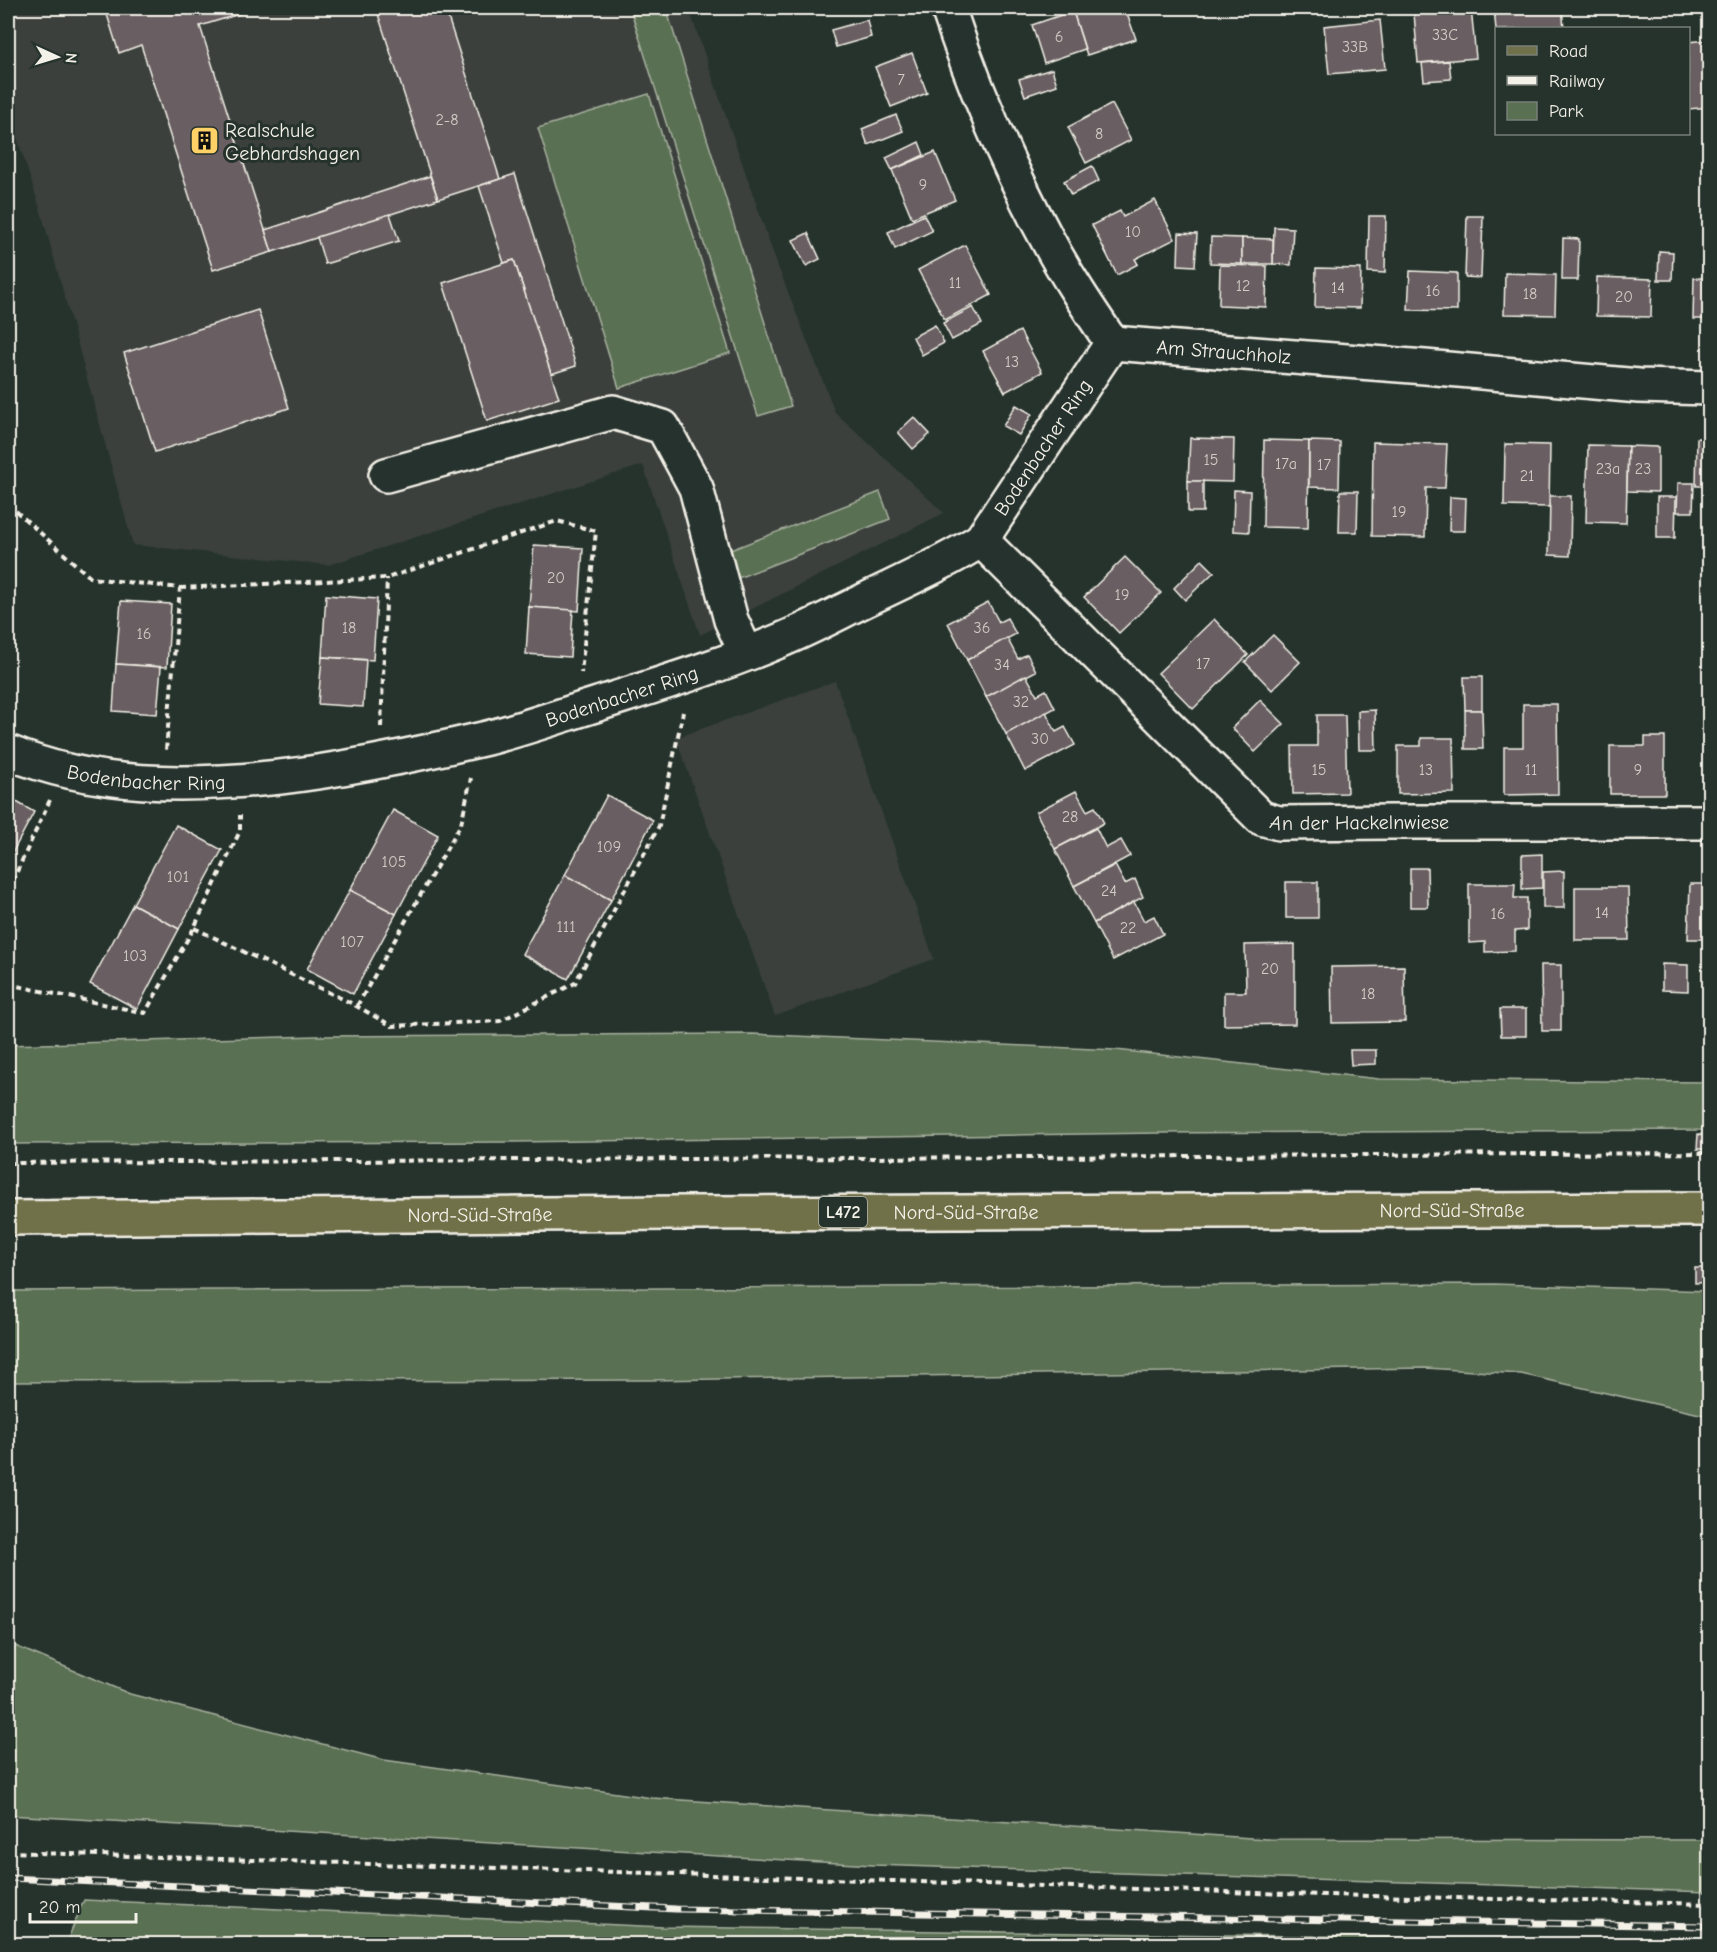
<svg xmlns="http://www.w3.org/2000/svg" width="1717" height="1952" font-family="'Comic Neue',sans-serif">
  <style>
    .built { fill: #3a403d }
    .green { fill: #5a7053; stroke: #a7b09e; stroke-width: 1.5 }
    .building { fill: #695e62; stroke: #f4f1e8; stroke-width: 1.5 }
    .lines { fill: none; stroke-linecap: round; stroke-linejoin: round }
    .minor-casing { stroke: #f4f1e8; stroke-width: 38 }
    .major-casing { stroke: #f4f1e8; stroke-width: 38 }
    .path { stroke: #f4f1e8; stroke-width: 4; stroke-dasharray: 6 4.5; stroke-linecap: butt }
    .minor { stroke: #26332d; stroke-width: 33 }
    .major { stroke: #70704a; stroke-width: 33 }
    .rail-casing { stroke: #f4f1e8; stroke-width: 7 }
    .rail { stroke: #26332d; stroke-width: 4.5; stroke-dasharray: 14; stroke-linecap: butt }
    .labels { text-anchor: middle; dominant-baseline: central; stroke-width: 6; stroke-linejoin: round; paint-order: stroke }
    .number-label { font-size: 16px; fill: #d1ccc6 }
    .shield { fill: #26332d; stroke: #b6b8b0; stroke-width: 1.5 }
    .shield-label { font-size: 18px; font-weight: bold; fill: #f4f1e8 }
    .poi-label { font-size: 20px; fill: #f4f1e8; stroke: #26332d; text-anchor: start }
    .street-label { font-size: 20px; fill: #f4f1e8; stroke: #26332d }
  </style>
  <rect width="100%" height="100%" fill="#26332d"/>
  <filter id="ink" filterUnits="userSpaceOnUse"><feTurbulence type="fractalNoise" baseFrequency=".0167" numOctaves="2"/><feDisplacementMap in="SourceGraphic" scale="12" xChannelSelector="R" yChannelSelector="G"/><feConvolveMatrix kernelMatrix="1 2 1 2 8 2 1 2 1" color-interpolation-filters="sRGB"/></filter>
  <g filter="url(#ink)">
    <g class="built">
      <path d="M8 8H691V15L777 264 835 412 944 513 700 635 643 465 328 565 133 545 42 215 8 109Z"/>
      <path d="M835 681 934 959 775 1016 676 738Z"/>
    </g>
    <g class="green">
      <path d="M630 8H666L791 406 758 416Z"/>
      <path d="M649 94 730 353 619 388 538 128Z"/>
      <path d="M880 492 890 519 738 578 728 551Z"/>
      <path d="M752 1034 1116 1050 1379 1079 1709 1082V1130L1161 1133 514 1142 8 1144V1045L316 1036Z"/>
      <path d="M1494 1284 1709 1291V1416L1521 1374 1426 1368 650 1380 8 1382V1291Z"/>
      <path d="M8 1643 130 1694 384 1760 652 1798 1266 1839 1709 1840V1892L873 1865 8 1815Z"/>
      <path d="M84 1900 663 1927 1431 1938 1710 1944H66Z"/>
    </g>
    <g class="building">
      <path d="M105 8H259L200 26 272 252 213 270 141 45 119 53Z"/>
      <path d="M376 8H445L500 179 438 199Z"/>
      <path d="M1069 8H1072L1085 49 1044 63 1032 25 1070 12Z"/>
      <path d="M1072 8H1125L1136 39 1087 55Z"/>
      <path d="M1471 8 1476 58 1418 63 1414 13Z"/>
      <path d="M1494 8H1562L1564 28 1496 30Z"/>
      <path d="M867 20 871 37 836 47 831 30Z"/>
      <path d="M1380 20 1385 69 1329 74 1324 26Z"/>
      <path d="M1709 40 1710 107 1688 109V42Z"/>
      <path d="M912 53 927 93 891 107 875 67Z"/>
      <path d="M1449 61 1451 79 1424 81 1422 63Z"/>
      <path d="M1052 69 1057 85 1025 96 1019 79Z"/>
      <path d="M1112 104 1131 140 1086 163 1068 127Z"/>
      <path d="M896 115 903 131 868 145 862 129Z"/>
      <path d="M919 142 924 155 892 170 886 158Z"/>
      <path d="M935 152 955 200 912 218 892 170Z"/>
      <path d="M1092 166 1099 181 1071 195 1064 181Z"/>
      <path d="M515 174 576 366 551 374 514 260 504 263 479 186Z"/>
      <path d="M430 176 438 199 272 252 265 230Z"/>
      <path d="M1155 200 1175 239 1135 259 1138 264 1117 275 1092 225 1120 211 1123 217Z"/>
      <path d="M390 214 399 241 325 264 317 237Z"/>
      <path d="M924 215 932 231 895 249 888 232Z"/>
      <path d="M1369 216H1386L1385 273 1368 272Z"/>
      <path d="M1467 216H1483L1481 278 1465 277Z"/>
      <path d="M1274 227 1293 228 1291 265 1273 264Z"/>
      <path d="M808 233 820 259 806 266 793 240Z"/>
      <path d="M1179 233 1197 234 1195 266 1178 265Z"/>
      <path d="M1211 237 1242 238V264L1210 263Z"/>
      <path d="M1242 238 1273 239V264H1242Z"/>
      <path d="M1563 238 1579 239 1578 280H1562Z"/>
      <path d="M965 245 991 295 945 320 918 270Z"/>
      <path d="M1659 251 1673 252 1672 280H1658Z"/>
      <path d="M514 260 559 398 487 421 443 283Z"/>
      <path d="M1220 265 1267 266 1266 307 1219 305Z"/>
      <path d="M1316 268 1361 269 1360 308 1315 307Z"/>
      <path d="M1410 271 1457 273V311L1408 310Z"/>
      <path d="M1505 273 1556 275 1555 315 1504 314Z"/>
      <path d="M1597 277 1652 279 1651 317 1596 316Z"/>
      <path d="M1694 278H1710V319H1693Z"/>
      <path d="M973 307 982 324 952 340 943 323Z"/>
      <path d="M258 310 289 408 155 452 124 353Z"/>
      <path d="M935 325 944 343 922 355 913 337Z"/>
      <path d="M1020 331 1042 372 1005 392 983 351Z"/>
      <path d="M1016 405 1032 414 1019 435 1003 426Z"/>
      <path d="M914 417 930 434 913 449 898 432Z"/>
      <path d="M1190 438 1234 439 1233 482 1188 481Z"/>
      <path d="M1697 438 1710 439V486H1696Z"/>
      <path d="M1264 440 1309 441 1308 528 1263 527Z"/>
      <path d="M1309 441 1340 442 1339 488 1309 487Z"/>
      <path d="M1373 442 1447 444 1445 488H1426L1425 537 1372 536Z"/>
      <path d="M1505 444 1550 445 1549 507 1504 506Z"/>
      <path d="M1588 445 1628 446 1626 523 1586 522Z"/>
      <path d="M1628 446 1658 447V492L1627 491Z"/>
      <rect x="1188" y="481" width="15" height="31"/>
      <path d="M1678 483H1694L1693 512H1677Z"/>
      <path d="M1234 490 1250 491 1249 532 1233 531Z"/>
      <path d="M1340 491H1358L1357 532H1339Z"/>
      <path d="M1550 496H1571L1570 556 1549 555Z"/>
      <path d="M1450 497 1466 498 1465 531H1449Z"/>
      <path d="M1657 497H1676L1675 538H1657Z"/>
      <path d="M534 545 583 548 579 611 529 607Z"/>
      <path d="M1125 557 1161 593 1119 633 1084 597Z"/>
      <path d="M1202 560 1214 572 1185 600 1174 588Z"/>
      <path d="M326 595 377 599 373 660 322 657Z"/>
      <path d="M121 601 171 604 167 667 116 664Z"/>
      <path d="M988 602 999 622 1007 618 1016 634 967 660 948 623Z"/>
      <path d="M529 607 573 610 570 657 526 654Z"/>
      <path d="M1214 619 1248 655 1193 709 1158 673Z"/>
      <path d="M1273 635 1300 662 1272 690 1245 662Z"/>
      <path d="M1007 638 1018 659 1027 654 1036 671 986 697 967 660Z"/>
      <path d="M322 657 366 660 363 707 318 704Z"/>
      <path d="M116 664 161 667 157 714 113 711Z"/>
      <path d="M1026 675 1037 695 1046 690 1055 708 1006 734 986 697Z"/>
      <path d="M1464 677H1482V710H1465Z"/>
      <path d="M1260 700 1284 724 1255 752 1232 728Z"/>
      <path d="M1523 704H1557L1558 794 1504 795V747H1523Z"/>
      <path d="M1375 710 1376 750H1359L1358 711Z"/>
      <path d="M1465 710H1482L1483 749H1465Z"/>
      <path d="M1046 712 1056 732 1065 727 1075 745 1025 771 1006 734Z"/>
      <path d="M1317 715H1345L1347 793 1293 794 1292 746H1317Z"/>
      <path d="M1645 737H1665V794H1610V746H1645Z"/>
      <path d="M1421 738H1453L1454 793 1398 794V746H1421Z"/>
      <path d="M1076 791 1087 811 1095 807 1104 823 1055 849 1036 812Z"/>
      <path d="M607 795 653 820 611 900 565 875Z"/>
      <path d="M8 797 34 812 8 861Z"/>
      <path d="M393 810 438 835 396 914 350 890Z"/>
      <path d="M176 825 222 850 179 929 133 904Z"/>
      <path d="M1096 828 1106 848 1121 840 1130 856 1074 886 1055 849Z"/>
      <path d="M1542 854V888L1522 889V855Z"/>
      <path d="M1115 865 1125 884 1135 879 1143 897 1094 923 1074 886Z"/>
      <path d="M1410 868H1427L1428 907H1410Z"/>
      <path d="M1564 871V908H1543V872Z"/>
      <path d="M565 875 611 900 568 979 522 954Z"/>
      <rect x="1286" y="882" width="32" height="36"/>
      <path d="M1469 884H1515L1514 898H1527V930L1515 931V951L1485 952V942L1469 943Z"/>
      <path d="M1690 884H1710V939H1688Z"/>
      <path d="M1575 887H1628L1629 940H1575Z"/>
      <path d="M350 890 396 914 353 994 307 969Z"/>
      <path d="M1134 902 1144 921 1154 916 1163 934 1113 960 1094 923Z"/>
      <path d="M133 904 179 929 137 1009 90 984Z"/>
      <path d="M1295 944V1024L1224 1025V992H1246L1245 945Z"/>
      <path d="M1662 964 1688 965V991L1662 990Z"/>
      <path d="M1541 965H1561V1031H1542Z"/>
      <path d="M1404 966 1405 1022 1332 1023 1331 967Z"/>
      <path d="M1500 1009H1526V1036H1501Z"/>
      <path d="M1350 1050H1376V1064L1351 1065Z"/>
      <path d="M1698 1134 1710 1135V1149H1697Z"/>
      <path d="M1695 1268H1710V1282L1695 1283Z"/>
    </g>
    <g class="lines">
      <defs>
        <g id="minor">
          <path d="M948 8C974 87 1007 165 1047 239 1066 275 1089 309 1112 343"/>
          <path id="s1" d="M1112 343 1425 367 1639 386 1710 388"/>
          <path d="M386 475 613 412 663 427 696 488 731 620 746 653"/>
          <path id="s2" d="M981 540 1261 818 1279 823 1392 822H1710"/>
          <path id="s3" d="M8 752C95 788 188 787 280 777 350 769 419 754 487 738 523 729 559 716 595 705 657 685 720 666 779 641 809 629 838 613 867 599 906 580 945 563 981 540L1112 343"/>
        </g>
        <g id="major">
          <path id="s4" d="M8 1218 676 1213 1710 1209"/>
        </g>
      </defs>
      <use href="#minor" class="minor-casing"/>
      <use href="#major" class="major-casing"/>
      <g class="path">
        <path d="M8 504 91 578 180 588 166 750"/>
        <path d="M180 588 387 578 557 521 596 531 581 673"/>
        <path d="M381 727 387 578"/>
        <path d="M8 891 50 800"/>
        <path d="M194 928 351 1003 392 1026 500 1021 575 983 659 826 683 712"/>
        <path d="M8 984 145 1013 194 928 240 831V815"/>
        <path d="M357 1006 461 824 471 778"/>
        <path d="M8 1163 1710 1153"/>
        <path d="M1703 1262 1710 1261"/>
        <path d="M8 1852 1288 1894 1710 1904"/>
      </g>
      <use href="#minor" class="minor"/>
      <use href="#major" class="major"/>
      <defs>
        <path id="rail" d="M8 1878 676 1909 1710 1926"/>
      </defs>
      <use href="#rail" class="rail-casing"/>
      <use href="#rail" class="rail"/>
    </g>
  </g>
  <defs>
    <symbol id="building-square" viewBox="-11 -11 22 22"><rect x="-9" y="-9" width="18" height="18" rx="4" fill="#ffd166" stroke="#26332d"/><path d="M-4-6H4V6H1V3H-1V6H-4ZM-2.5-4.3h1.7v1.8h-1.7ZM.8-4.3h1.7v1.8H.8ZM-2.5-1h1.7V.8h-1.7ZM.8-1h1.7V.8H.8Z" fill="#111"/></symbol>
  </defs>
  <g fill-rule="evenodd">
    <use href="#building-square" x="188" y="124" width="33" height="33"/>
  </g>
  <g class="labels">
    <g class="number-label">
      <text x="1445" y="35">33C</text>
      <text x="1059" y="37">6</text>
      <text x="1355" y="47">33B</text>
      <text x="901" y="80">7</text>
      <text x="447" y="120">2-8</text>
      <text x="1099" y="134">8</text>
      <text x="923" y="185">9</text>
      <text x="1133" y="232">10</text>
      <text x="955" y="283">11</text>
      <text x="1243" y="286">12</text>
      <text x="1338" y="288">14</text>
      <text x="1433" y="291">16</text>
      <text x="1530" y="294">18</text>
      <text x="1624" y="297">20</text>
      <text x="1012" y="362">13</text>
      <text x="1211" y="460">15</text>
      <text x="1286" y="464">17a</text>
      <text x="1324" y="465">17</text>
      <text x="1608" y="469">23a</text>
      <text x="1643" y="469">23</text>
      <text x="1527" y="476">21</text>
      <text x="1399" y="512">19</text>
      <text x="556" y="578">20</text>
      <text x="1122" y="595">19</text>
      <text x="349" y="628">18</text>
      <text x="982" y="628">36</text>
      <text x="144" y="634">16</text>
      <text x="1203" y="664">17</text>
      <text x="1002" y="665">34</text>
      <text x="1021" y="702">32</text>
      <text x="1040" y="739">30</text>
      <text x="1319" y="770">15</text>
      <text x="1426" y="770">13</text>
      <text x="1531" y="770">11</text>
      <text x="1638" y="770">9</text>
      <text x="1070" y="817">28</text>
      <text x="609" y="847">109</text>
      <text x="394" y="862">105</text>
      <text x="178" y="877">101</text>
      <text x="1109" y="891">24</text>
      <text x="1602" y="913">14</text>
      <text x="1498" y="914">16</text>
      <text x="566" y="927">111</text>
      <text x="1128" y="928">22</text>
      <text x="352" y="942">107</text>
      <text x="135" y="956">103</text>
      <text x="1270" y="969">20</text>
      <text x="1368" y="994">18</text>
    </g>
    <rect class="shield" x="819" y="1197" width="48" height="30" rx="4.5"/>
    <g class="shield-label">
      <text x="843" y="1212">L472</text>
    </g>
    <g class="poi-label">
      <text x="225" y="130">Realschule<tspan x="225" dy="23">Gebhardshagen</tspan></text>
    </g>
    <g class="street-label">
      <text stroke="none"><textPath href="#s1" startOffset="112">Am Strauchholz</textPath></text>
      <text stroke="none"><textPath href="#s3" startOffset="1132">Bodenbacher Ring</textPath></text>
      <text stroke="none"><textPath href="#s3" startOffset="628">Bodenbacher Ring</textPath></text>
      <text stroke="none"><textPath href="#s3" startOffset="142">Bodenbacher Ring</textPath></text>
      <text stroke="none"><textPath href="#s2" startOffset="494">An der Hackelnwiese</textPath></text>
      <text stroke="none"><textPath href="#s4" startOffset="1444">Nord-Süd-Straße</textPath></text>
      <text stroke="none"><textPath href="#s4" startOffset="958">Nord-Süd-Straße</textPath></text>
      <text stroke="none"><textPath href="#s4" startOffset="472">Nord-Süd-Straße</textPath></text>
    </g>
  </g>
  <rect width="1717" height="1952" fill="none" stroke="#26332d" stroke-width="30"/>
  <rect x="15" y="15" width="1687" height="1922" fill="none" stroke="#f4f1e8" stroke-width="2" filter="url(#ink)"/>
  <rect x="1495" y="27" width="195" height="108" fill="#26332d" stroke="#787f78" stroke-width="1.5"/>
  <rect x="1507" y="46" width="30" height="9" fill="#70704a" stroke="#787f78" stroke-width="1.5"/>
  <text x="1549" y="57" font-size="18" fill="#f4f1e8">Road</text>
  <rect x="1507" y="76" width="30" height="9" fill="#f4f1e8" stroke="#787f78" stroke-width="1.5"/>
  <text x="1549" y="87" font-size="18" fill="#f4f1e8">Railway</text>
  <rect x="1507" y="102" width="30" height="18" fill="#5a7053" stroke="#787f78" stroke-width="1.5"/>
  <text x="1549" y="117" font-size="18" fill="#f4f1e8">Park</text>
  <g transform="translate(57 57) rotate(94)" stroke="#26332d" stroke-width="4.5" paint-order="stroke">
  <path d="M0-4.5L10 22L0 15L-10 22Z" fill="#f4f1e8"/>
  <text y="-9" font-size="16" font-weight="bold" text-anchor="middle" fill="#f4f1e8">N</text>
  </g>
  <path d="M30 1913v9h106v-9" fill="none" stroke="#f4f1e8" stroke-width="3"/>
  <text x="39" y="1913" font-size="18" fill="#f4f1e8" stroke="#26332d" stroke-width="4.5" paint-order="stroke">20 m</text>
</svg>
